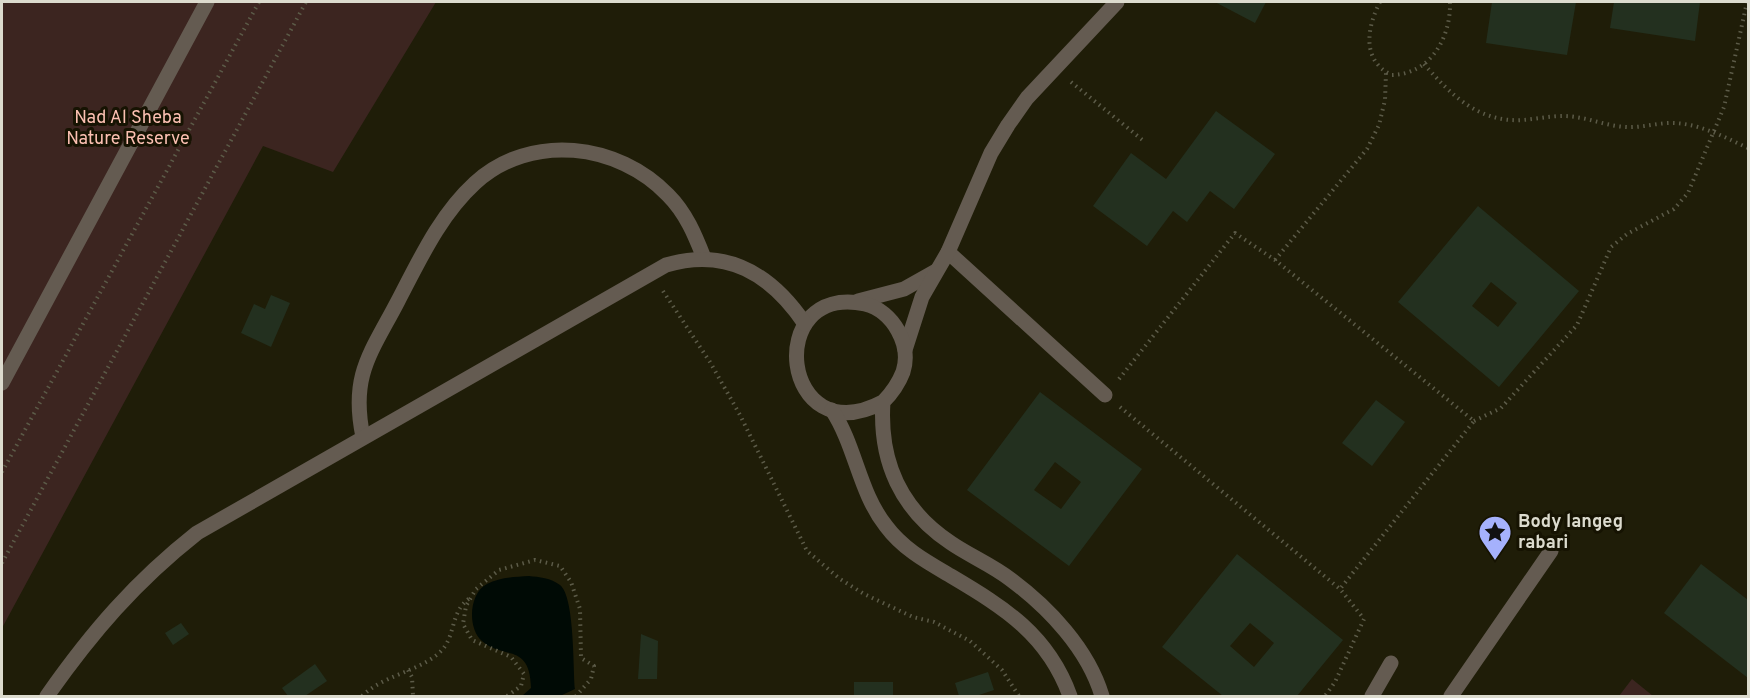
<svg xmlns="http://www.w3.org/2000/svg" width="1750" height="698" font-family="Overpass,sans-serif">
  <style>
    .green { fill: #3c2520 }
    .water { fill: #000a05 }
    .building { fill: #23301f; fill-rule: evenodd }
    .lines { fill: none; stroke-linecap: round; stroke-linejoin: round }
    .path { stroke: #5c5b48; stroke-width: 4; stroke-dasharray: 1.5 4.5; stroke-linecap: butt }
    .service { stroke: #645b51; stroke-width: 15 }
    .minor { stroke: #645b51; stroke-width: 15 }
    .labels { text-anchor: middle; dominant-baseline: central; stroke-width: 6; stroke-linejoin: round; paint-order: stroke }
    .park-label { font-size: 18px; fill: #fcc0b2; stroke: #161302 }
    .poi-label { font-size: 18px; font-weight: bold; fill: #dcdbce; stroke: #161302; text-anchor: start }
  </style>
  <rect width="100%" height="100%" fill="#1f1d08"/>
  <g class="green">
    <path d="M2 2H436L333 172 263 146 2 628Z"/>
    <path d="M1632 679 1653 696H1619Z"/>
  </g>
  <path class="water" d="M529 576C539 577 551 578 560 585 575 597 573 669 575 689L560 696H522L531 688C530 642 503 660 482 641 467 628 469 593 487 584 500 577 515 577 529 576Z"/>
  <g class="building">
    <path d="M1215 2H1266L1255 23Z"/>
    <path d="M1492 2H1576L1567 55 1486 43Z"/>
    <path d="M1614 2H1700L1695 41 1610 28Z"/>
    <path d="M1216 111 1275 154 1234 209 1210 191 1187 222 1173 211 1147 246 1093 206 1131 153 1166 179Z"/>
    <path d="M1478 206 1579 291 1499 387 1398 302ZM1491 282 1517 303 1498 327 1472 306Z"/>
    <path d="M271 295 290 303 271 347 241 333 254 304 265 309Z"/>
    <path d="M1040 392 1142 469 1069 566 967 490ZM1055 462 1081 482 1061 509 1034 490Z"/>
    <path d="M1376 400 1405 422 1372 466 1342 443Z"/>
    <path d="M1237 554 1343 640 1297 696H1223L1162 647ZM1250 623 1274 643 1254 667 1230 646Z"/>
    <path d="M1701 564 1748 600V678L1664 613Z"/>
    <path d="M181 623 189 634 173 645 165 633Z"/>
    <path d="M641 634 658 641 657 679H638Z"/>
    <path d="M315 664 327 681 305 696H288L282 688Z"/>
    <path d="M988 672 994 690 976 696H959L955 683Z"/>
    <rect x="854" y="682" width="39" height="14"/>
  </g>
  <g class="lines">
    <g class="path">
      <path d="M1380 2C1367 27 1361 61 1392 75 1431 74 1451 37 1450 2"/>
      <path d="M1424 64C1451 95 1479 123 1523 120 1536 119 1550 116 1563 116 1585 116 1605 126 1626 127 1641 128 1656 123 1671 123 1699 123 1724 137 1748 148"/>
      <path d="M1071 82 1145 142"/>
      <path d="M1275 260 1367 149 1379 125 1385 100 1386 73"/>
      <path d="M663 291 710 362 740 415 807 551 840 579 864 594 913 617 934 622 970 641 1002 670 1019 696"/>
      <path d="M1119 379 1235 233 1275 260 1474 421 1340 589"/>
      <path d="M1120 407 1340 589 1364 619 1335 682 1325 696"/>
      <path d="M1474 421 1501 408 1577 325 1611 247 1627 234 1674 209 1688 193 1724 107 1747 2"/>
      <path d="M2 472 259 2"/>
      <path d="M2 563 306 2"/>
      <path d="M408 670 412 677 413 696"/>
      <path d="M362 696C384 675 417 672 439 653 457 637 449 612 470 598"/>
      <path d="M507 696 521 686 524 674 511 657 472 640 463 624 466 606 476 589 499 570 535 560 560 566 571 582 580 609 581 658 594 666 591 679 576 696"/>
    </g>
    <g class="service">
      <path d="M2 383 207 2"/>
      <path d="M1372 696 1391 663"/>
      <path d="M1451 696 1551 551"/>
    </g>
    <g class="minor">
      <path d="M948 252 1105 395"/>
      <path d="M858 301 904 289 936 271"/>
      <path d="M905 350 922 297 948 252 991 153 1008 125 1027 98 1117 2"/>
      <path d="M883 402C781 456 762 282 865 304 893 311 912 345 903 372 898 385 892 393 883 402 879 461 901 510 951 543 970 556 992 565 1010 579 1049 608 1088 649 1102 696"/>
      <path d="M832 410C856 447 859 492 886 526 903 549 927 562 951 576 1005 608 1048 635 1070 696"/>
      <path d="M363 437C350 375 371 353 398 301 420 259 440 215 475 183 531 132 618 143 668 195 686 213 695 235 704 258"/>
      <path d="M47 696C92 632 135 582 197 533L666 265C727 247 771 274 805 324"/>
    </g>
  </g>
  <defs>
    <symbol id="sight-pin" viewBox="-11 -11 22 30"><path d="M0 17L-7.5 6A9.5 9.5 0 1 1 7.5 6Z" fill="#a5b1fc" stroke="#161302"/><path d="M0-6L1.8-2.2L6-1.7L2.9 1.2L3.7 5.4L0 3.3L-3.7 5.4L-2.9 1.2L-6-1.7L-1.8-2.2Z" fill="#111"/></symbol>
  </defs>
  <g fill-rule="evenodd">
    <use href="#sight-pin" x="1476" y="513" width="38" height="52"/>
  </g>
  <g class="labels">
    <g class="park-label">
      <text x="128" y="118">Nad Al Sheba<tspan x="128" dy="21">Nature Reserve</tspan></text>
    </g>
    <g class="poi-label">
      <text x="1518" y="522">Body langeg<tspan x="1518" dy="21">rabari</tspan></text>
    </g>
  </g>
  <rect width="1750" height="698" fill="none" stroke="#dcdbce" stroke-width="6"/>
</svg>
